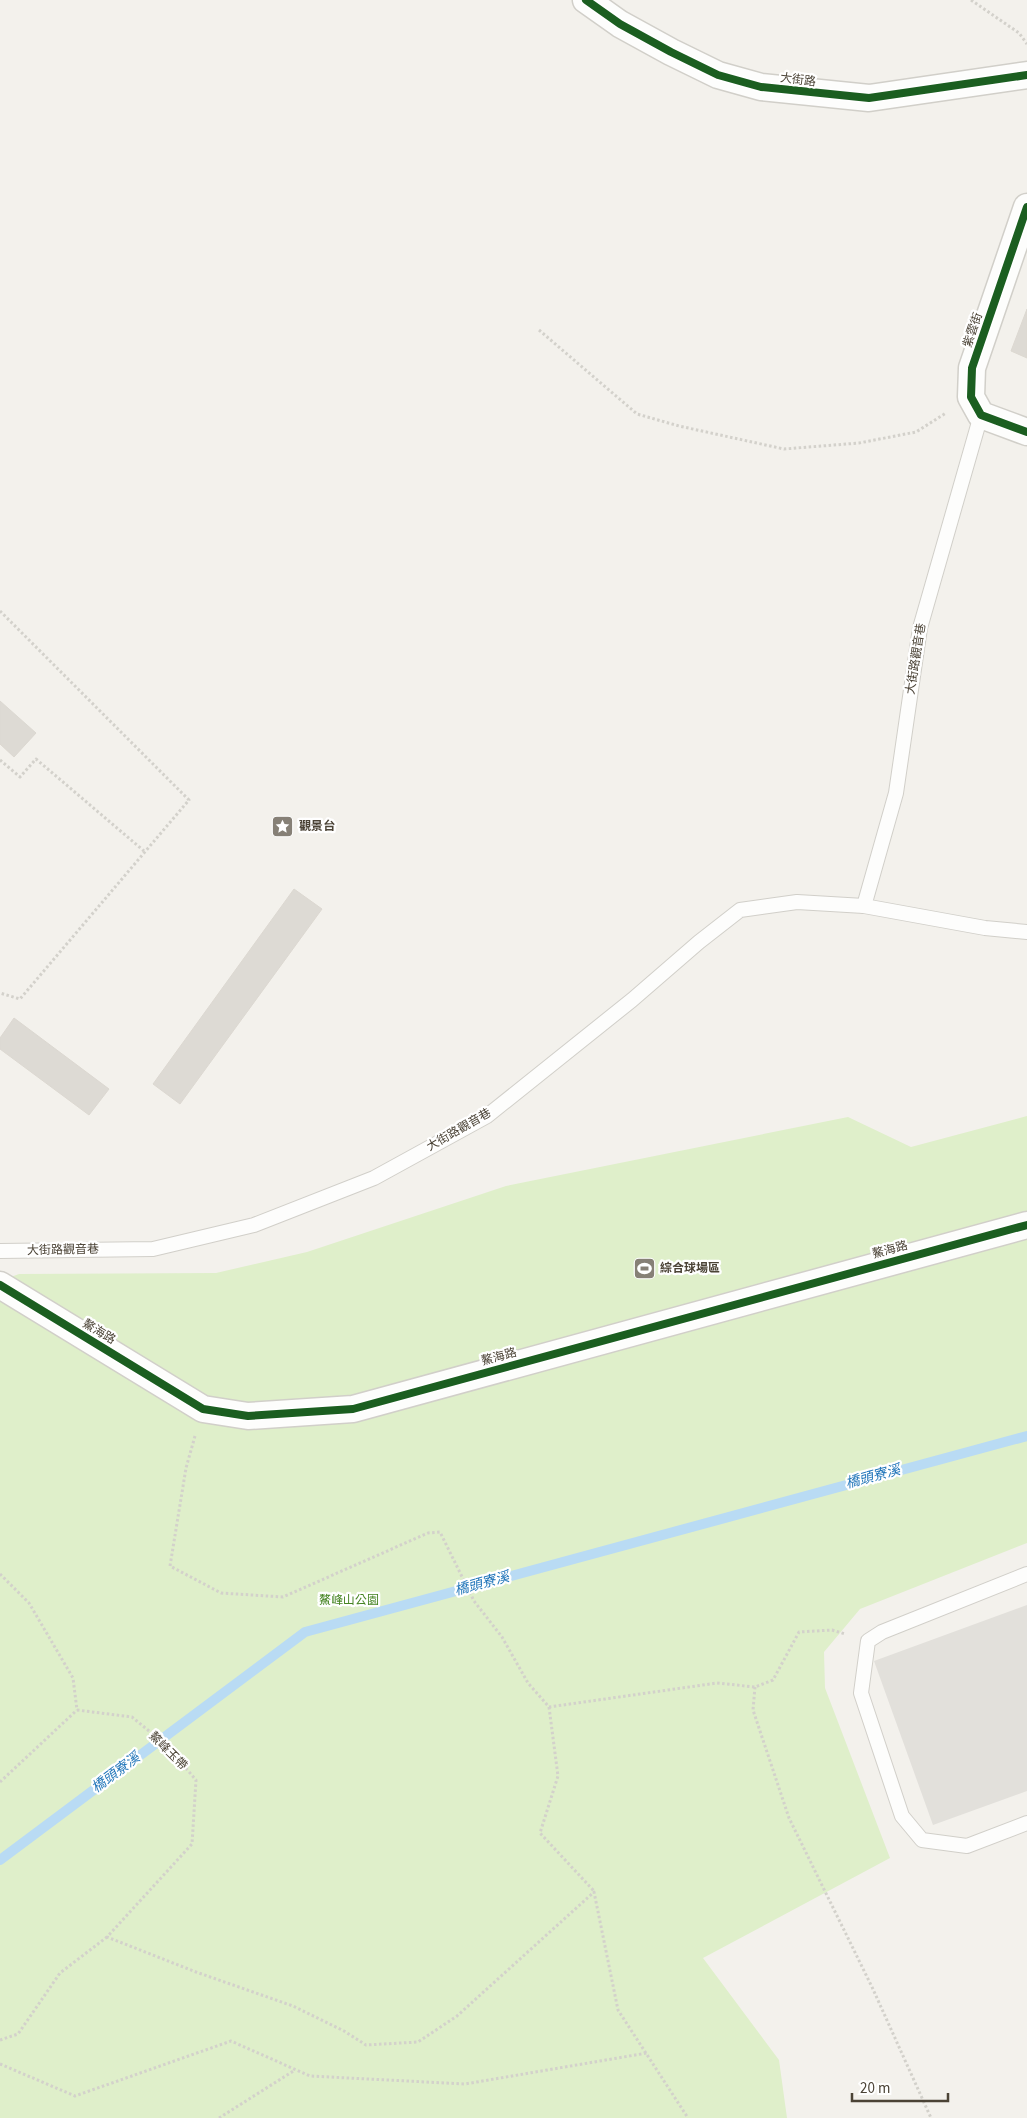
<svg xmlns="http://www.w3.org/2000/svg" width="1027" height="2118" font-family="'Source Sans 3','Noto Sans TC',sans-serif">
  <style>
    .green { fill: #dfefca }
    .parking { fill: #e2e0db }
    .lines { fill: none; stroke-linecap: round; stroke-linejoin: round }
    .stream { stroke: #b9dbf4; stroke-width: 10 }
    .building { fill: #dddad4; stroke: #dcd8d1 }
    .lane-casing { stroke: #d1cfc9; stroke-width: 16 }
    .street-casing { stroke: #d1cfc9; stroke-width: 29 }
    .path { stroke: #d3d1cb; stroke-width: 3; stroke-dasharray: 2.5 2.5; stroke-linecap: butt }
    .lane { stroke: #fdfdfc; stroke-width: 14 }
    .street { stroke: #fdfdfc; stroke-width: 26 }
    .cycleway-casing { stroke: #fff; stroke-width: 11 }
    .cycleway { stroke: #1b5e20; stroke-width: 8 }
    .labels { text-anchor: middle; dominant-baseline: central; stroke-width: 4.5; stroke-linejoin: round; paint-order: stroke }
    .street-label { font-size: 12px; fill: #4b4336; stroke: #fff }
    .poi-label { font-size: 12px; font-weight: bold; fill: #4b4336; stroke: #fff; text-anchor: start }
    .park-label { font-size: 12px; fill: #458422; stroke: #fff }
    .water-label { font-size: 14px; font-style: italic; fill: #2276ba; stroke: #fff }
  </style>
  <rect width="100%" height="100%" fill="#f3f1ec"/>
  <path class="green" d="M1027 1116V1543L860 1609 824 1652 825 1688 890 1858 703 1958 779 2060 787 2118H0V1281L19 1274 216 1273 307 1252 506 1186 848 1117 911 1147Z"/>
  <path class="parking" d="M1027 1605V1791L933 1825 874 1661Z"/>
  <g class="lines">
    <path class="stream" d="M0 1860 305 1632 1027 1436"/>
  </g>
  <g class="building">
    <path d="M1027 309V358L1011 351Z"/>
    <path d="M0 701 36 733 14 757 0 744Z"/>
    <path d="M294 889 322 909 180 1104 153 1084Z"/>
    <path d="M14 1018 109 1089 89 1115 0 1049V1038Z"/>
  </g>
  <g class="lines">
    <defs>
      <g id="lane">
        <path d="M864 906 896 793 920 628 981 415"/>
        <path d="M0 1251 153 1249 254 1225 374 1178 487 1116 632 1000 699 942 740 910 797 902 864 906 985 928 1027 932"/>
        <path d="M1027 1574 882 1632 868 1641 861 1693 902 1816 922 1840 967 1846 1027 1823"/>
      </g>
      <g id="street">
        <path d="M586 0 620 24 671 52 718 75 761 87 869 98 1027 75"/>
        <path d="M1027 207 972 368 971 397 981 415 1027 432"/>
        <path d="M0 1285 203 1409 248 1416 353 1409 1027 1225"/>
      </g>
    </defs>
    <use href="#lane" class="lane-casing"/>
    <use href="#street" class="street-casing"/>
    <g class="path">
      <path d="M971 0 1019 33 1027 44"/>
      <path d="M539 330 637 414 679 426 784 449 859 443 916 432 946 413"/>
      <path d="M0 611 189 800 20 999 0 993"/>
      <path d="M0 760 20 777 36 759 144 851"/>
      <path d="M195 1436 186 1468 170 1566 221 1593 283 1597 428 1533 440 1532 474 1601 502 1637 528 1683 549 1707 717 1683 755 1687 773 1680 799 1632 832 1630 845 1634"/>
      <path d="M0 1574 29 1603 73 1678 77 1710"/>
      <path d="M755 1687 753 1710 789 1818 872 1987 931 2118"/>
      <path d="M549 1707 558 1776 540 1833 594 1891"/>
      <path d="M77 1710 132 1717 166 1745 196 1780 192 1844 107 1937 196 1972 293 2006 344 2031 366 2045 418 2042 457 2016 594 1892 618 2010 688 2118"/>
      <path d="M0 1782 77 1710"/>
      <path d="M0 2040 18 2034 60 1973 107 1937"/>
      <path d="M0 2064 75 2096 231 2041 310 2076 465 2084 647 2053"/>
      <path d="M219 2118 295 2070"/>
    </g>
    <use href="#lane" class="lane"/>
    <use href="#street" class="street"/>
    <defs>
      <g id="cycleway">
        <path d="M586 0 620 24 671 52 718 75 761 87 869 98 1027 75"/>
        <path d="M1027 207 972 368 971 397 981 415 1027 432"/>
        <path d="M0 1285 203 1409 248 1416 353 1409 1027 1225"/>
      </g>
    </defs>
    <use href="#cycleway" class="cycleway-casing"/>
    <use href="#cycleway" class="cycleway"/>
  </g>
  <defs>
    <symbol id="sight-square" viewBox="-11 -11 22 22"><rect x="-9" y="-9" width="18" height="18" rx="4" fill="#868076" stroke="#fff"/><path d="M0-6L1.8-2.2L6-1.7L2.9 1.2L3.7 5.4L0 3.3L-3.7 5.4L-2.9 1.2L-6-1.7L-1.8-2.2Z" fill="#fff"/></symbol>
    <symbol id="stadium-square" viewBox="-11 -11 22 22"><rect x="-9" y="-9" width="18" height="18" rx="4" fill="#868076" stroke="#fff"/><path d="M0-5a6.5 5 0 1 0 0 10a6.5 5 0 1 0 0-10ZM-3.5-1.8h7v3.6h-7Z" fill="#fff"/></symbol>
  </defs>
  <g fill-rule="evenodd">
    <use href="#sight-square" x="270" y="814" width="25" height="25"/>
    <use href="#stadium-square" x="632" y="1256" width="25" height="25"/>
  </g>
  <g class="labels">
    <g class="street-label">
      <text transform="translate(798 80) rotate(7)">大街路</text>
      <text transform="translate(973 330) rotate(-71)">紫雲街</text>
      <text transform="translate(916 659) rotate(-81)">大街路觀音巷</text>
      <text transform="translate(459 1130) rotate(-30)">大街路觀音巷</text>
      <text transform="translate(63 1250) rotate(-1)">大街路觀音巷</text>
      <text transform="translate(890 1250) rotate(-15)">鰲海路</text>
      <text transform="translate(99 1332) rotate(31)">鰲海路</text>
      <text transform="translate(499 1357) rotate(-15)">鰲海路</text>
      <text transform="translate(168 1751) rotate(45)">鰲峰玉帶</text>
    </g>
    <g class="poi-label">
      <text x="299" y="826">觀景台</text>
      <text x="660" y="1268">綜合球場區</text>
    </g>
    <g class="park-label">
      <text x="349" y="1600">鰲峰山公園</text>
    </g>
    <g class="water-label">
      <text transform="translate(873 1477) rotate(-15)">橋頭寮溪</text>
      <text transform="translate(482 1584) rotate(-15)">橋頭寮溪</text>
      <text transform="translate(116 1773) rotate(-37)">橋頭寮溪</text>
    </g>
  </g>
  <path d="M852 2093v8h96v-8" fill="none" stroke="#4b4336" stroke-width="2.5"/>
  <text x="860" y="2093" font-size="15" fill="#4b4336" stroke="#ffffff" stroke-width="4" paint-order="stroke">20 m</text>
</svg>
